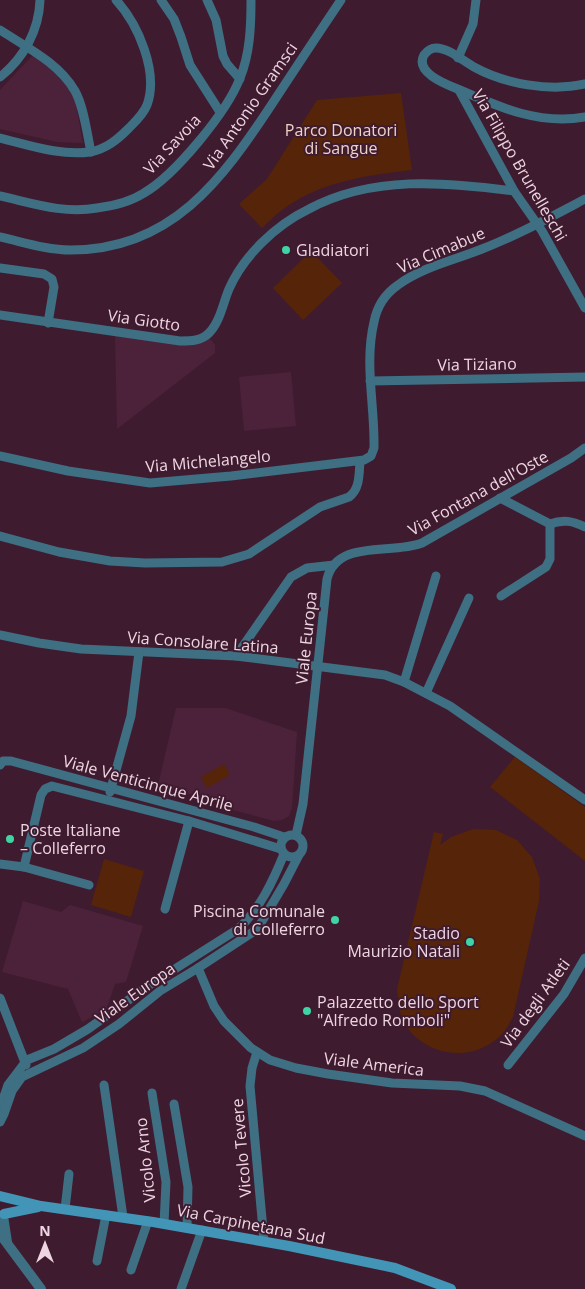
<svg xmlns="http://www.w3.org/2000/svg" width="585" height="1289" font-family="'Open Sans',sans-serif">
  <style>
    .built { fill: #4c223a }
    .green { fill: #562408 }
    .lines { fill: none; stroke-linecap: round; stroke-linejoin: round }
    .minor { stroke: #3e6f83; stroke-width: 9 }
    .tertiary { stroke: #3e6f83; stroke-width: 10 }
    .secondary { stroke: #4295b6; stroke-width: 10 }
    .poi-dot { fill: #3ed4a3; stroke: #3f1b2f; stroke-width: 2 }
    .labels { text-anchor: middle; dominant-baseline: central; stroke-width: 4; stroke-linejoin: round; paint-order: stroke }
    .street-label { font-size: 16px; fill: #edd5e1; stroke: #3f1b2f }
    .park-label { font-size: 16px; fill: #ecd3c6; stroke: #3f1b2f }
    .poi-label { font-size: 16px; fill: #edd5e1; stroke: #3f1b2f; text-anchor: start }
  </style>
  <rect width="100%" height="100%" fill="#3f1b2f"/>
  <g class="built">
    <path d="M34 54 53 68 74 94 83 143 57 142 0 129V90Z"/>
    <path d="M115 335 186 345 209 337 215 345V353L117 429Z"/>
    <path d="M291 372 296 426 244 431 239 377Z"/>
    <path d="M176 708H225L297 732 292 808 289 816 282 820 274 821 226 808 219 802 158 785Z"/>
    <path d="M23 901 61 912 70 905 143 926 126 982 115 984 106 1010 82 1022 68 989 2 972Z"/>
  </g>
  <g class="green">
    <path d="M401 93 412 170C367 175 319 182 282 210 275 215 269 222 262 228L239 204 267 179 317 100Z"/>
    <path d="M311 251 342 283 303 320 273 288Z"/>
    <path d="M515 757 585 807V861L490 787Z"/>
    <path d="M224 764 230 775 207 788 201 777Z"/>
    <path d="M473 829 496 830 517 840 532 857 540 879 539 901 513 1017C510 1022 507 1028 503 1033 476 1063 428 1058 406 1026 399 1015 398 1002 397 989L434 832 443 834 440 845 451 837Z"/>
    <path d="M104 859 144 871 131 917 91 905Z"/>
  </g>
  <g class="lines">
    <g class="minor">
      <path d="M161 0 174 19 181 37 190 65 220 112"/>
      <path d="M207 0 216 20 223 56 227 64 240 79"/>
      <path d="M0 30C26 47 59 63 75 91 84 107 87 134 91 152"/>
      <path d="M458 58 473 24 476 0"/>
      <path d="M0 77C24 58 39 30 40 0"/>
      <path d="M585 84C550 92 505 84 474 67 463 61 449 48 436 48 431 48 427 51 424 55 414 73 448 85 460 90 501 108 540 125 585 117"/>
      <path d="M459 90 514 191 542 231 585 308"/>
      <path d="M0 138C29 145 60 156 90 152 106 149 117 140 128 129 135 122 143 115 147 105 159 72 138 24 116 0"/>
      <path d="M0 196C32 203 63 214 97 208 113 206 130 202 144 193 175 175 227 112 240 78 250 54 251 26 251 0"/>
      <path d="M0 237C23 242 46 250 71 250 171 250 222 180 272 104 295 69 318 34 341 0"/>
      <path d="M0 268 44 274 52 279 54 287 48 323"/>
      <path d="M0 315 180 341C191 341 201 341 209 333 220 322 223 303 229 289 244 255 276 225 309 209 372 175 446 182 514 191"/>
      <path d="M370 381 585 377"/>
      <path d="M0 456 68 471 150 483 231 476 364 460 371 456 374 448C375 406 364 364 374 322 377 306 385 294 398 285 422 267 455 260 482 249 518 235 551 217 585 199"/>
      <path d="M500 498 550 524V559L546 567 501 596"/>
      <path d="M550 524C563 519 573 521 585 527"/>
      <path d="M0 536 59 552 110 561 145 563 222 562 249 554 320 507 349 497C360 489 359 474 360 461"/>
      <path d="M0 635 39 643 81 649 236 656 385 675 404 682 450 706 585 800"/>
      <path d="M236 656 291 577 307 568 334 565"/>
      <path d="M404 682 436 576"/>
      <path d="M426 693 469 598"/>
      <path d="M0 765 3 761H11L254 827 284 837"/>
      <path d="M110 792 131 716 139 652"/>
      <circle cx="292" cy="846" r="11"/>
      <path d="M296 835 303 804 327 579C337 539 391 555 422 543L571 458 585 448"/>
      <path d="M0 864 24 867 89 885"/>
      <path d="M24 867 41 795 45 789 52 786 189 821 281 849"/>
      <path d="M165 909 189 821"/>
      <path d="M198 968 214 1006 224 1021 251 1048 270 1060 296 1068 328 1074 392 1083 460 1086 485 1091 585 1136"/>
      <path d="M0 998 26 1065"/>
      <path d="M257 1052 252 1068 250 1086 264 1241"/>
      <path d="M508 1065 564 994 585 958"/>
      <path d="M104 1085 123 1217"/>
      <path d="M152 1093 166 1182 164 1224"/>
      <path d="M174 1104 188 1187 187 1227"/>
      <path d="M0 1108 8 1085 27 1060 54 1049 88 1029 148 986 238 929C260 909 273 881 284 854"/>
      <path d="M0 1122 4 1114 12 1091 22 1077 83 1048 119 1024 160 991 198 968 253 932 261 923 284 884 299 855"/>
      <path d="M65 1209 69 1174"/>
      <path d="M97 1261 106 1215"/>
      <path d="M131 1270 148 1221"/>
      <path d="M181 1289 202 1230"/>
    </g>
    <g class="tertiary">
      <path d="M3 1216 7 1242"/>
      <path d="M0 1234 41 1289"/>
    </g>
    <g class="secondary">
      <path d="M0 1196 41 1206 153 1222 289 1246 395 1268 451 1289"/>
      <path d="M4 1214 38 1207"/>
    </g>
  </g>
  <g class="poi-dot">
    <circle cx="286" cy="250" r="5"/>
    <circle cx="10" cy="839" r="5"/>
    <circle cx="335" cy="920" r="5"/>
    <circle cx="470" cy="942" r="5"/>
    <circle cx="307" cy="1011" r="5"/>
  </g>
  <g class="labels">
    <g class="street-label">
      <text transform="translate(250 106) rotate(-55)">Via Antonio Gramsci</text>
      <text transform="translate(172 144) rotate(-47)">Via Savoia</text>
      <text transform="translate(520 165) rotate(60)">Via Filippo Brunelleschi</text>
      <text transform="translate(441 250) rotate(-23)">Via Cimabue</text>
      <text transform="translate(144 320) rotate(8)">Via Giotto</text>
      <text transform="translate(477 364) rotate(-1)">Via Tiziano</text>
      <text transform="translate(208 461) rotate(-5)">Via Michelangelo</text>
      <text transform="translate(478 493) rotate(-29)">Via Fontana dell'Oste</text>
      <text transform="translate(306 638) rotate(-84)">Viale Europa</text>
      <text transform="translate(203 642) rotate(4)">Via Consolare Latina</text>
      <text transform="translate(148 783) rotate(15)">Viale Venticinque Aprile</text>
      <text transform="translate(135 993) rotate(-35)">Viale Europa</text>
      <text transform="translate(535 1003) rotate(-54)">Via degli Atleti</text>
      <text transform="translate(374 1064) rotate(7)">Viale America</text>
      <text transform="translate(241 1148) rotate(-95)">Vicolo Tevere</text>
      <text transform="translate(145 1160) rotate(-96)">Vicolo Arno</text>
      <text transform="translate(251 1224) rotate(11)">Via Carpinetana Sud</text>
    </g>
    <g class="park-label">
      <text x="341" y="130">Parco Donatori<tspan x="341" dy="18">di Sangue</tspan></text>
    </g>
    <g class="poi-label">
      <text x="296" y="250">Gladiatori</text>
      <text x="20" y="830">Poste Italiane<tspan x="20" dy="18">– Colleferro</tspan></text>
      <text x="325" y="911" text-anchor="end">Piscina Comunale<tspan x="325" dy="18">di Colleferro</tspan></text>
      <text x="460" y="933" text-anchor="end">Stadio<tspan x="460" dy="18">Maurizio Natali</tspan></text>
      <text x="317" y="1002">Palazzetto dello Sport<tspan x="317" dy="18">"Alfredo Romboli"</tspan></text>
    </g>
  </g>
  <g transform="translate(45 1244)" stroke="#3f1b2f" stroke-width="4" paint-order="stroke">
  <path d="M0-4L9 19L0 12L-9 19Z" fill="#edd5e1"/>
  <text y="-8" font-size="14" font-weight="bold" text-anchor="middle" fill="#edd5e1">N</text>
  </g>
</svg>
